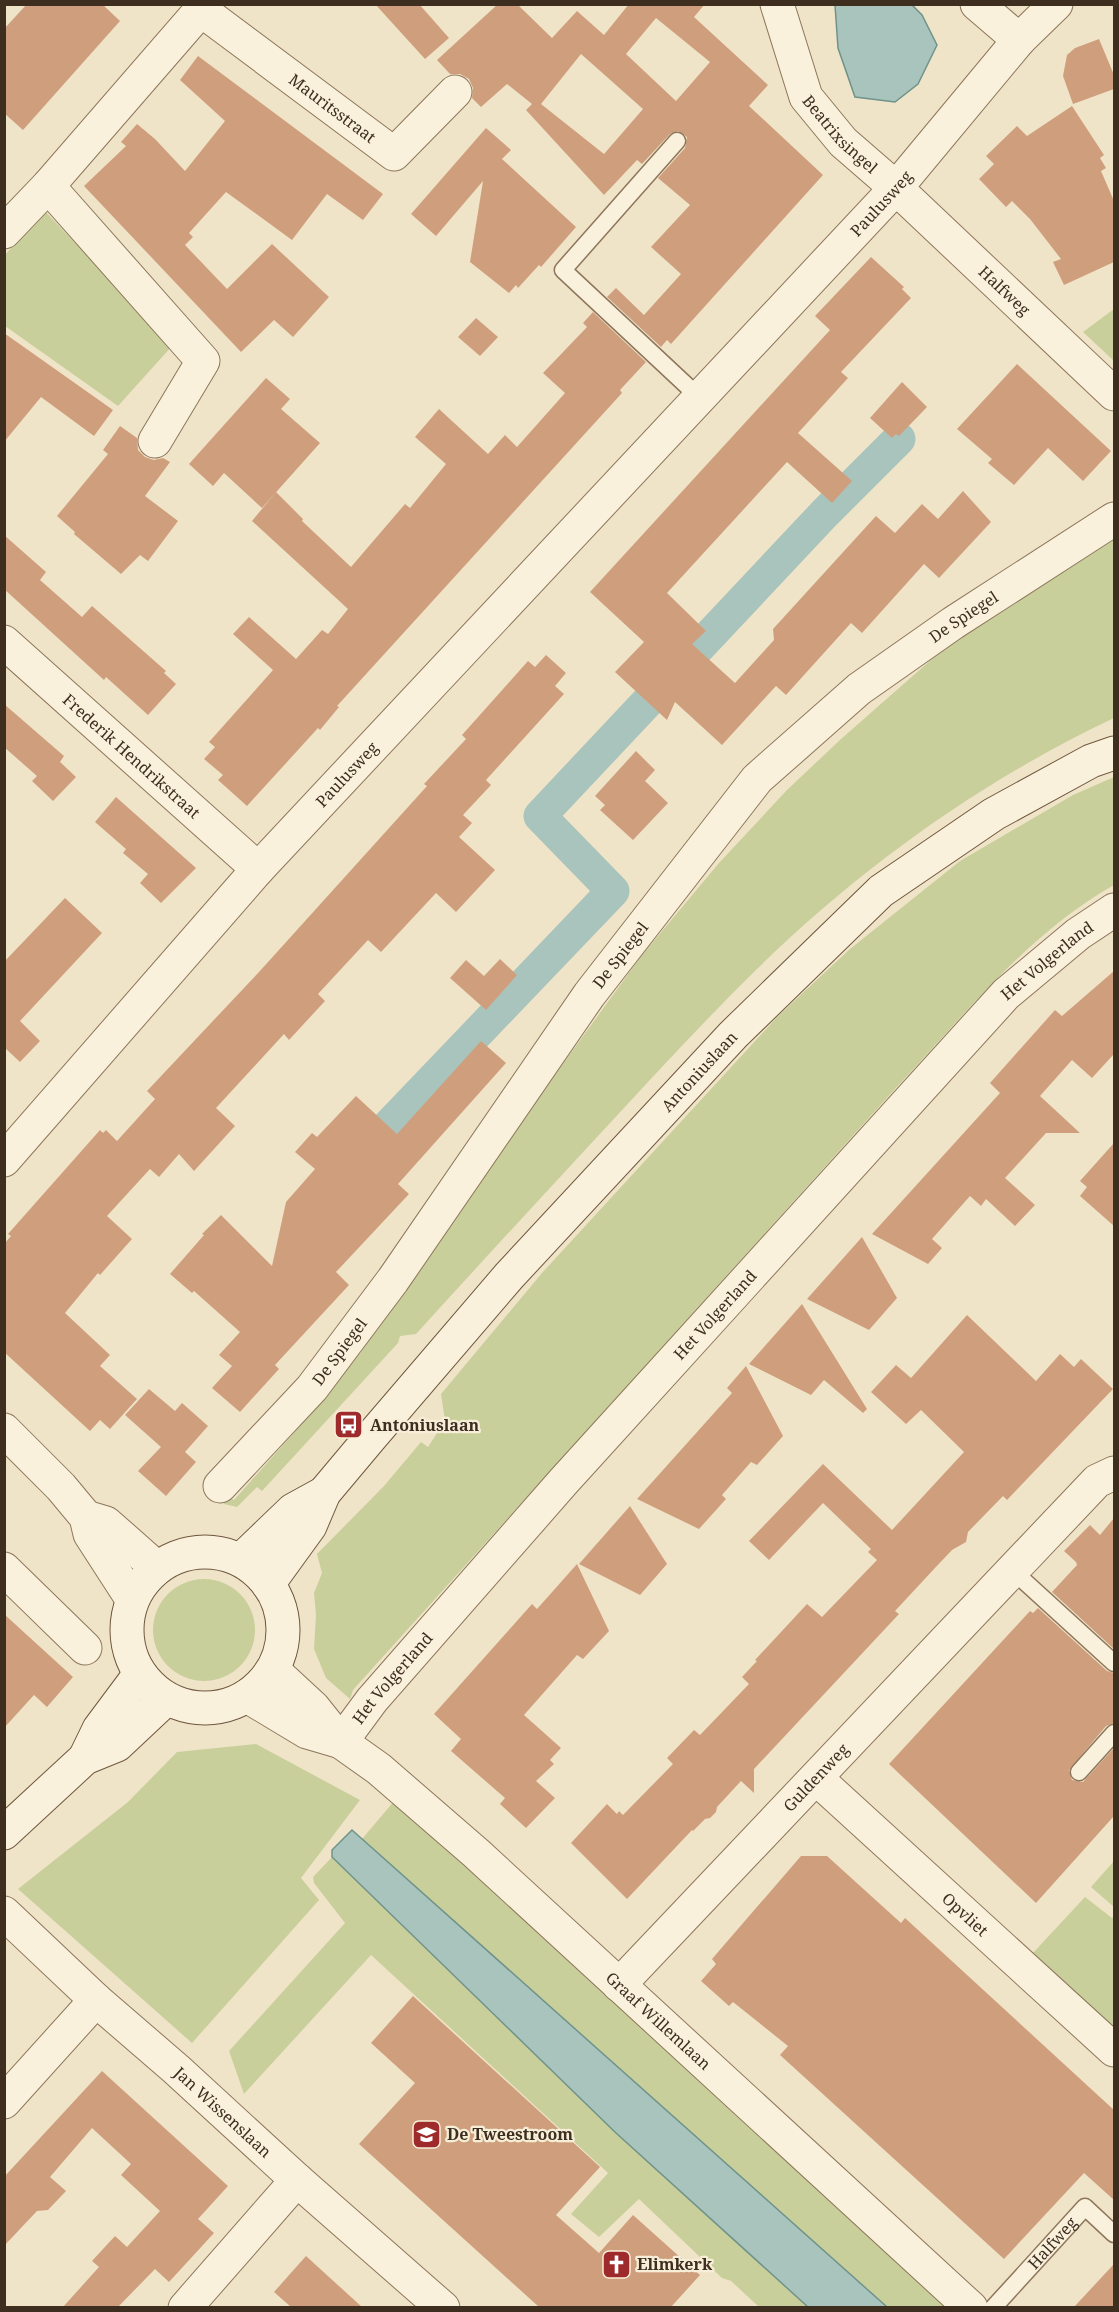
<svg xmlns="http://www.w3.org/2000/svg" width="1119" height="2312" font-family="'Noto Serif',serif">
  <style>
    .green { fill: #c9cf9b }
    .water { fill: #a9c4bc; stroke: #6f938a; stroke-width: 1.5 }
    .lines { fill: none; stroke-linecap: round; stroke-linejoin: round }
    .canal { stroke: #a9c4bc; stroke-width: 33 }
    .building { fill: #cf9f7d; fill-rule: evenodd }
    .service-casing { stroke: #8d765c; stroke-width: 19 }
    .minor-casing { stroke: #8d765c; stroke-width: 35 }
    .tertiary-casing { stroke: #8d765c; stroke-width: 35 }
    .secondary-casing { stroke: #6f573f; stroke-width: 35 }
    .service { stroke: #faf1dc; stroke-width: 16 }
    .minor { stroke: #faf1dc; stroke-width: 33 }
    .tertiary { stroke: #faf1dc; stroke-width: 33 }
    .secondary { stroke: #faf1dc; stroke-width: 33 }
    .labels { text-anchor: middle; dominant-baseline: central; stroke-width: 4.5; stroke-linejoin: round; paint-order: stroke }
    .street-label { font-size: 16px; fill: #3d2e20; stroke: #f7eed8 }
    .poi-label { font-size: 16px; font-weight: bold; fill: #3d2e20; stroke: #f7eed8; text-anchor: start }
  </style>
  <rect width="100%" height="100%" fill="#f0e4c8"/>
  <g class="green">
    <path d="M44 210 172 346 118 406 5 326V255Z"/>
    <path d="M1114 309V361L1083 332Z"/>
    <path d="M1114 536V718C983 780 861 867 757 969 702 1023 650 1080 598 1136 537 1202 476 1268 416 1334L400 1336 398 1343 262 1491 257 1487 237 1507 224 1504 226 1494 234 1500 317 1407 357 1352 360 1354 365 1346 354 1351 642 955 719 863 787 790 841 739 940 652 990 616Z"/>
    <path d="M1114 777V885C1027 934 962 1018 894 1090L353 1690 350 1699 326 1678 314 1649 316 1615 314 1593 322 1573 317 1554 384 1486 421 1442 428 1447 445 1421 441 1394 542 1273 778 1016 850 949 960 861 1073 795Z"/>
    <circle cx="204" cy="1630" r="51"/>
    <path d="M256 1744 360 1800 301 1878 319 1900 192 2043 18 1889 128 1802 177 1752Z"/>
    <path d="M395 1800 548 1943 952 2307H887L362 1839Z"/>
    <path d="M332 1857 616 2133 808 2307H759L731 2281 722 2278 639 2199 599 2237 571 2214 608 2173 371 1955 244 2094 229 2051 345 1923 314 1883 313 1877Z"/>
    <path d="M1114 1861V1907L1091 1887Z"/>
    <path d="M1085 1897 1112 1918 1114 1917V2028L1032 1954Z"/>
  </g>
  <g class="water">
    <path d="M835 5H912L922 15 937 45 918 84 895 102 855 97 838 48Z"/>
    <path d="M352 1830 887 2307H808L616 2133 332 1857V1850Z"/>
  </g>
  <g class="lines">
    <path class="canal" d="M374 1141 613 891 540 816 824 514 899 439"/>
  </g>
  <g class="building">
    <path d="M27 4H102L120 21 23 130 4 113V29Z"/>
    <path d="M375 4H419L449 38 425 59Z"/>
    <path d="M498 4H517L552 38 577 11 604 35 629 4H705L694 17 768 85 749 106 823 175 671 344 667 340 661 347 607 297 616 288 644 315 681 274 651 247 690 205 658 178 685 148 687 137 678 131 670 134 642 164 637 160 604 195 526 110 532 104 507 84 481 107 472 98 473 88 469 79 460 74H450L437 60ZM656 18 710 62 676 101 626 54ZM581 54 643 109 604 154 541 104Z"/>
    <path d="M1099 39 1114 75V89L1073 104 1063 76 1067 55 1075 48Z"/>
    <path d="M198 56 383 194 363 220 327 194 292 240 226 192 189 233 193 237 185 245 227 289 272 244 329 297 293 337 274 320 241 352 84 186 126 146 121 142 137 124 155 139 185 171 225 121 180 80Z"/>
    <path d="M1072 106 1104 155 1100 158 1106 168 1101 171 1114 201V262L1064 285 1053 262 1061 259 1030 219 1012 201 1006 207 979 179 994 164 986 156 1017 126 1027 136Z"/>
    <path d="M486 128 511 150 502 159 576 227 541 267 539 265 518 288 516 285 509 293 470 262 483 181 436 236 411 214Z"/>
    <path d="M871 257 904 287 902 289 911 298 841 372 848 378 798 433 852 481 832 503 787 462 667 593 706 631 692 644 735 683 774 640 773 629 876 516 895 533 922 504 938 519 963 491 991 522 939 578 924 564 862 633 851 623 786 695 776 686 722 745 675 702 667 720 615 672 644 642 590 592 830 330 815 316Z"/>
    <path d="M593 312 646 362 620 390 622 393 337 706 339 707 320 730 318 728 247 806 218 780 223 775 204 759 215 747 209 742 273 670 233 634 249 617 296 659 322 630 328 634 348 609 252 521 276 492 303 519 302 521 351 567 405 504 410 508 446 464 415 437 439 409 488 454 505 435 517 447 565 393 543 373 587 327 583 323Z"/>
    <path d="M476 318 498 337 480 356 458 337Z"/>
    <path d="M4 333 113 410 94 436 41 397 4 442Z"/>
    <path d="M1017 364 1111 451 1083 481 1048 448 1014 485 988 463 992 459 957 429Z"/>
    <path d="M266 378 290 399 281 409 320 443 262 508 224 473 213 486 189 464Z"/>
    <path d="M902 382 927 407 901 434 899 436 896 434 892 438 870 418Z"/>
    <path d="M120 426 137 438 138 450 145 457 154 460 163 458 170 462 145 496 178 521 148 561 140 555 121 574 74 534 75 532 57 516 108 454 103 450Z"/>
    <path d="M4 535 46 572 40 580 82 617 92 606 166 671 164 673 176 684 148 715 106 677 104 680 4 589Z"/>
    <path d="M546 655 566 673 555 686 564 694 486 780 491 785 463 815 472 823 459 837 495 870 456 912 436 893 381 952 368 940 318 994 325 1001 289 1040 284 1034 216 1108 235 1126 194 1171 179 1154 159 1177 150 1169 107 1216 132 1239 100 1275 98 1273 65 1313 110 1355 100 1366 137 1399 110 1429 100 1420 90 1431 4 1352V1244L11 1236 8 1234 100 1130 103 1133 106 1130 117 1141 155 1099 147 1091 259 972 427 786 424 784 466 739 462 735 528 661 535 667Z"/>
    <path d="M4 704 64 756 60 762 76 777 53 801 32 781 37 776 4 747Z"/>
    <path d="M636 751 655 770 645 781 668 803 633 840 600 810 605 805 595 796Z"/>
    <path d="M116 797 196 868 161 903 140 883 148 874 123 853 126 849 95 822Z"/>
    <path d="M65 898 102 933 20 1021 40 1041 20 1062 4 1047V962Z"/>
    <path d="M500 959 517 975 486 1010 450 978 466 960 484 976Z"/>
    <path d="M1114 971V1054L1092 1078 1072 1060 1040 1096 1080 1133H1046L1005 1178 1035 1205 1015 1226 986 1199 981 1206 970 1196 932 1239 942 1248 928 1264 872 1234 1000 1093 990 1083 1055 1010 1062 1016Z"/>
    <path d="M481 1041 506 1063 398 1184 409 1194 336 1272 349 1285 275 1365 279 1369 240 1412 212 1388 232 1366 219 1355 240 1332 194 1291 192 1293 170 1274 204 1235 202 1234 221 1215 272 1266 286 1202 315 1169 295 1152 312 1133 317 1137 356 1096 397 1134Z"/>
    <path d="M1114 1143V1226L1080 1196 1087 1187 1080 1181Z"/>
    <path d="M862 1237 897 1298 869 1330 807 1299Z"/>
    <path d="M802 1304 867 1409 863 1413 824 1380 811 1395 749 1364Z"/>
    <path d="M967 1315 1036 1381 1060 1354 1074 1367 1081 1359 1113 1389 1007 1500 1003 1496 968 1532 966 1542 952 1550 934 1569 895 1611 899 1614 754 1769V1793L741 1781 717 1807 716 1812 710 1818 705 1819 693 1831 692 1830 627 1899 571 1843 607 1804 617 1814 619 1811 623 1815 673 1764 667 1758 694 1730 700 1735 749 1684 742 1677 757 1661 755 1660 807 1604 822 1617 877 1560 868 1552 871 1549 823 1503 769 1560 749 1541 823 1464 892 1530 964 1452 921 1410 906 1424 871 1392 896 1365 911 1378Z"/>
    <path d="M746 1366 783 1436 757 1465 751 1462 722 1495 726 1499 699 1529 637 1499 732 1393 727 1388Z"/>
    <path d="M149 1389 175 1411 182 1403 208 1426 185 1452 196 1462 166 1496 138 1471 161 1447 125 1415Z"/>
    <path d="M630 1506 667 1564 640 1595 579 1564Z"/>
    <path d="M1114 1518V1649L1052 1592 1077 1565 1076 1562 1064 1551 1090 1525 1100 1535Z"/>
    <path d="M577 1564 609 1631 583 1659 577 1655 524 1715 561 1748 550 1760 554 1764 536 1781 555 1798 526 1828 500 1804 505 1798 451 1751 461 1739 434 1714 532 1604 537 1609Z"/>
    <path d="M1038 1608 1107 1671 1114 1673V1723L1106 1726 1069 1770 1072 1780 1083 1782 1114 1748V1816L1036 1903 889 1764 1030 1611 1033 1613Z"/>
    <path d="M4 1614 73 1677 47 1707 34 1695 4 1728Z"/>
    <path d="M801 1856H827L901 1923 905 1918 1114 2110V2200L1084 2173 1004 2259 780 2055 788 2046 733 2002 729 2006 701 1981 716 1964 712 1959Z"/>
    <path d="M413 1996 600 2167 556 2215 599 2253 633 2215 700 2275 671 2307H539L359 2144 415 2083 371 2043Z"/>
    <path d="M102 2071 228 2186 198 2219 214 2233 169 2282 155 2269 118 2307H63L99 2267 92 2261 115 2236 127 2247 160 2211 121 2175 131 2164 92 2128 50 2177 66 2191 48 2210 37 2211 4 2246V2177Z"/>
    <path d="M306 2256 329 2277 362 2307H291L274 2292Z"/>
    <path d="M1114 2264V2307H1074Z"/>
  </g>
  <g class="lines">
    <defs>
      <g id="service">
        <path d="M677 141 563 270 700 398"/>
        <path d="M1012 1570 1114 1663"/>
        <path d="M1079 1772 1114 1733"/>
        <path id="s1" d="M993 2308 1085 2207 1114 2234"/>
      </g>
      <g id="minor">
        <path id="s2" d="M777 4 806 97 843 142 896 188 1114 394"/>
        <path d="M977 4 1019 40"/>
        <path id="s3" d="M201 10 394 154 455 92"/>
        <path d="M48 186 203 361 155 441"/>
        <path d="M4 232 48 186 206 4"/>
        <path id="s4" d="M4 642 258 869"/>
        <path id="s5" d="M4 1160 258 869 896 188 1019 40 1056 4"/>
        <path id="s6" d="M220 1486 312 1388 393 1280 589 995 757 779 859 689 953 623 1114 519"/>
        <path d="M4 1569 85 1648"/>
        <path id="s7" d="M341 1742 372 1700 563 1482 1006 994 1078 934 1114 910"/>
        <path id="s8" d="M816 1778 1114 2050"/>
        <path id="s9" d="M4 1913 96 2000 176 2069 297 2180 443 2308"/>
        <path id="s10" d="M619 1985 1097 1481 1114 1473"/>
        <path d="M4 2102 96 2000"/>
        <path d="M185 2308 297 2180"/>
      </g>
      <g id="tertiary">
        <path d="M4 1430 61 1487 86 1517 90 1534 132 1599"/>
        <path d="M86 1517 106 1523 157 1568"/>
        <path id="s11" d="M273 1670 313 1707 341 1742 379 1769 476 1853 971 2308"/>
        <path d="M247 1696 307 1732 341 1742"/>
      </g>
      <g id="secondary">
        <circle cx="205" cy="1630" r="78"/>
        <path d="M241 1560 293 1510 324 1493"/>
        <path id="s12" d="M268 1584 310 1526 324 1493 371 1437 509 1276 733 1035 881 891 994 814 1091 761 1114 753"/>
        <path d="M85 1758 99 1729 140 1674"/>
        <path d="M4 1833 85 1758 117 1745 166 1699"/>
      </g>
    </defs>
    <use href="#service" class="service-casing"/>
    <use href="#minor" class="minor-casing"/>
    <use href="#tertiary" class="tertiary-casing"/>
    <use href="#secondary" class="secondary-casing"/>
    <use href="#service" class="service"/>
    <use href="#minor" class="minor"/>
    <use href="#tertiary" class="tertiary"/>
    <use href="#secondary" class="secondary"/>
  </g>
  <defs>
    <symbol id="bus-square" viewBox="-11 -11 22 22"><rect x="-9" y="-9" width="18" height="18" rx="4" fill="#9e2a2b" stroke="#f7eed8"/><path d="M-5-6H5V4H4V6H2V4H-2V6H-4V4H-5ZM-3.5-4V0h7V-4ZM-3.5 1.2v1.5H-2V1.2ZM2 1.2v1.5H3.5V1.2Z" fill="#fff"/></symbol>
    <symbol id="school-square" viewBox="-11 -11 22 22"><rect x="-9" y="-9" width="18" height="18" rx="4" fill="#9e2a2b" stroke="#f7eed8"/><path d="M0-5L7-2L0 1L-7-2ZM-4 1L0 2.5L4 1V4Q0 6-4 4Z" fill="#fff"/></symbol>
    <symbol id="church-square" viewBox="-11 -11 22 22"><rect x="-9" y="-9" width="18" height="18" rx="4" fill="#9e2a2b" stroke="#f7eed8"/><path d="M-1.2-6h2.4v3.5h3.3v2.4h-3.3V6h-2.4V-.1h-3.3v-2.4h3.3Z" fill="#fff"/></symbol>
  </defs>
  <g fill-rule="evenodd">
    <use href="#bus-square" x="332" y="1408" width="33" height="33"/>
    <use href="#school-square" x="410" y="2118" width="33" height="33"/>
    <use href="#church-square" x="600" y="2248" width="33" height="33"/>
  </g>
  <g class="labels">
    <g class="street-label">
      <text stroke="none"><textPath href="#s3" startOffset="164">Mauritsstraat</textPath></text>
      <text stroke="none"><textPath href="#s2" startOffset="148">Beatrixsingel</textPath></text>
      <text stroke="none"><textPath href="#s5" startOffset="1298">Paulusweg</textPath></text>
      <text stroke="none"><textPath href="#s2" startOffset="375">Halfweg</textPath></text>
      <text stroke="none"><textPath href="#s6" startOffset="1152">De Spiegel</textPath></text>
      <text stroke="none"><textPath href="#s4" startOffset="171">Frederik Hendrikstraat</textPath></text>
      <text stroke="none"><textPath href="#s5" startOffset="516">Paulusweg</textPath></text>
      <text stroke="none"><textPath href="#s6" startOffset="666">De Spiegel</textPath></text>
      <text stroke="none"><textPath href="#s7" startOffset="1054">Het Volgerland</textPath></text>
      <text stroke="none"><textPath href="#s12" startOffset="672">Antoniuslaan</textPath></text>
      <text stroke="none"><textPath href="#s7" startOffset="568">Het Volgerland</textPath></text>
      <text stroke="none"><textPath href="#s6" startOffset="180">De Spiegel</textPath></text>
      <text stroke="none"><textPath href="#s7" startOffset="82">Het Volgerland</textPath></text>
      <text stroke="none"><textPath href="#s10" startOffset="286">Guldenweg</textPath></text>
      <text stroke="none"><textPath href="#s8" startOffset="202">Opvliet</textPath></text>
      <text stroke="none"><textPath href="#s11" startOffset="522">Graaf Willemlaan</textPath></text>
      <text stroke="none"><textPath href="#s9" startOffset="296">Jan Wissenslaan</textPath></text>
      <text stroke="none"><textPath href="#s1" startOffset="88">Halfweg</textPath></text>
    </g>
    <g class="poi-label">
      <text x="370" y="1425">Antoniuslaan</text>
      <text x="447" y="2134">De Tweestroom</text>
      <text x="637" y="2264">Elimkerk</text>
    </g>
  </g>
  <rect width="1119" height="2312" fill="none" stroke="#3d2e20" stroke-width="12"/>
</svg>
